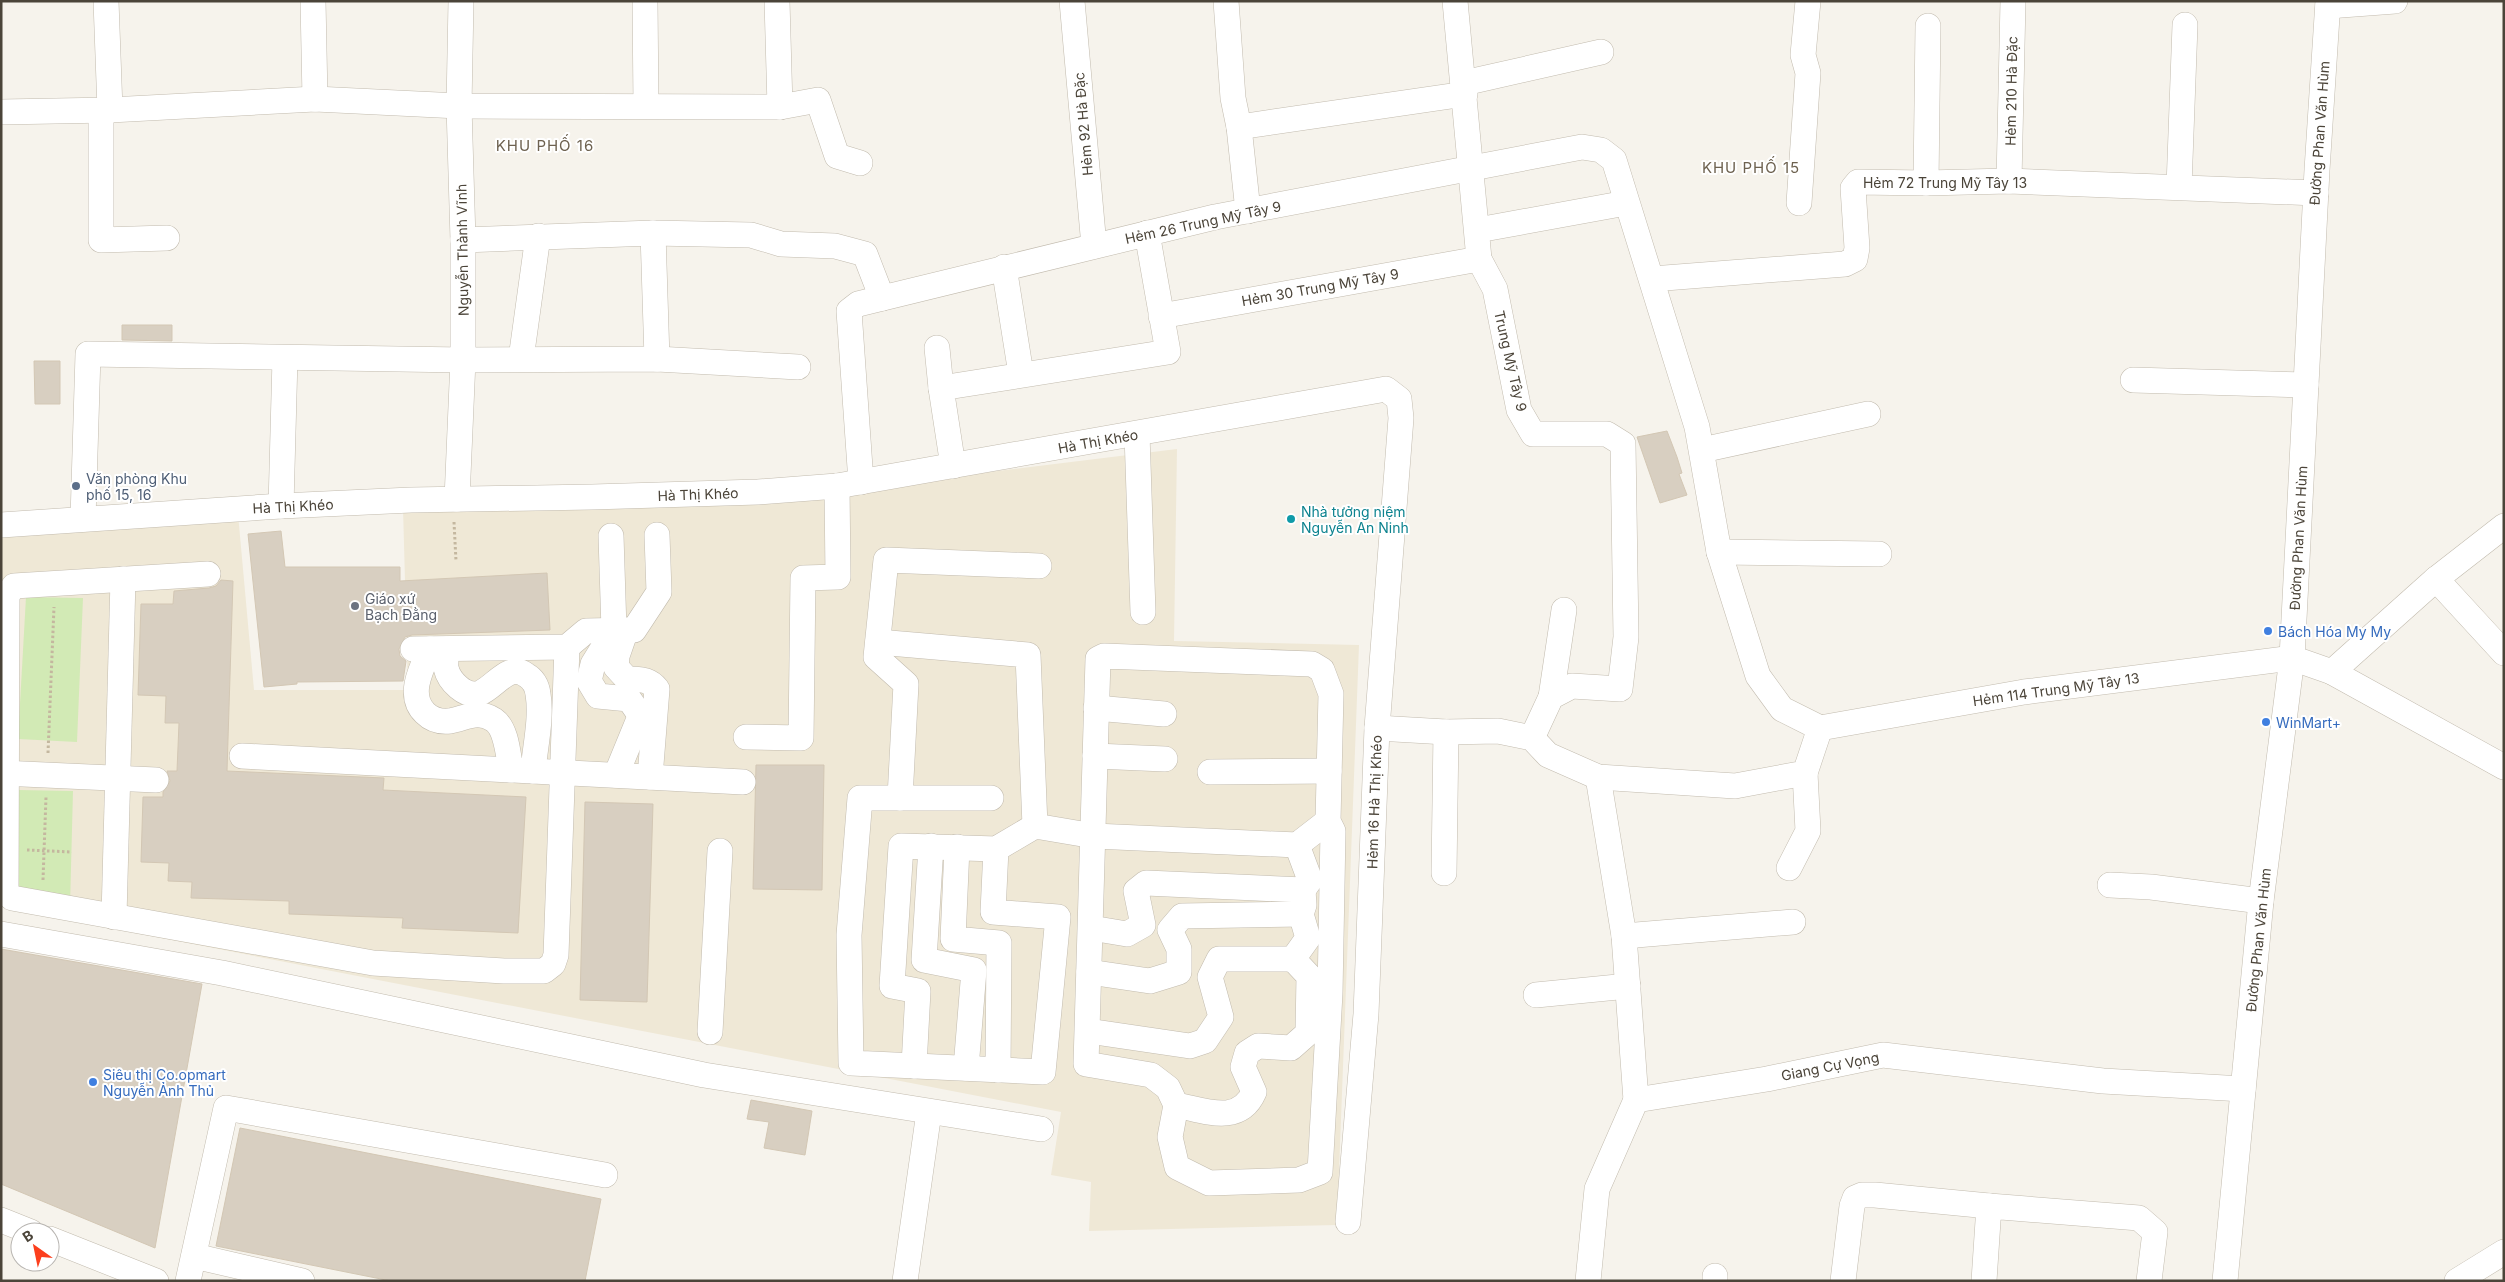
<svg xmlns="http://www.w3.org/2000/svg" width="2505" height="1282" font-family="Inter,sans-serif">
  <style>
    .education { fill: #efe8d6 }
    .green { fill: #d2eab5 }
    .building { fill: #d8cfc1; stroke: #d3c7b4 }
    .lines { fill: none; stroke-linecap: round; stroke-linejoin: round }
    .minor-casing { stroke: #c2bbae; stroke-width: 26 }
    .path { stroke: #c4b79f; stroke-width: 3; stroke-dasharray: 2.5 2.5; stroke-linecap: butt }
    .minor { stroke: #fff; stroke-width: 25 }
    .service-dot { fill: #5c6f8a; stroke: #fff; stroke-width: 2 }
    .culture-dot { fill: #0f9aa8; stroke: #fff; stroke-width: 2 }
    .worship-dot { fill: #6b7280; stroke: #fff; stroke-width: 2 }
    .shop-dot { fill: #3f7fe0; stroke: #fff; stroke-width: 2 }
    .labels { text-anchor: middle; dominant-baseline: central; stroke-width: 4; stroke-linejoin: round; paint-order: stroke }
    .street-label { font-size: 14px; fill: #4b4439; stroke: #fff }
    .service-label { font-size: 14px; fill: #4e5e75; stroke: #fff; text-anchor: start }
    .culture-label { font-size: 14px; fill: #0d838f; stroke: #fff; text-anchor: start }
    .worship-label { font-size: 14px; fill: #5b616d; stroke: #fff; text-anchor: start }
    .shop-label { font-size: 14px; fill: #366cbe; stroke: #fff; text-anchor: start }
    .neighbourhood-label { font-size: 15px; letter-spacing: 1px; fill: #6e6250; stroke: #fff }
  </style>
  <rect width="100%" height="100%" fill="#f6f3ec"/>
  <path class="education" d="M1177 449 1174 641 1359 645 1337 1225 1089 1231 1091 1182 1051 1175 1061 1112 1 907V534L238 514 254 690H408L403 508 810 494Z"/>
  <g class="green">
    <path d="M26 597 83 598 77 742 18 739Z"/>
    <path d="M18 790 73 791 70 906 14 893Z"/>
  </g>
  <g class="building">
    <path d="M122 325H172V341L122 340Z"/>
    <path d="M34 361H60V404H35Z"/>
    <path d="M1667 431 1677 457 1682 473 1679 474 1687 495 1660 503 1637 437Z"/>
    <path d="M281 531 285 567H400V581L547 573 550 630 412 635 405 637 399 649 400 656 406 661 403 681 297 682V684L264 687 248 534Z"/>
    <path d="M221 580 233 581 227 771 384 778 383 790 526 797 518 933 402 928 403 918 289 914V901L191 898 192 882 168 881 169 863 141 862 143 797H163V792L170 781 167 771H177L179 723H165L166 696 138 695 141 604H173L174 591 209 588 216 586Z"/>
    <path d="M756 765H824L822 890 753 889Z"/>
    <path d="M585 802 653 804 647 1002 580 1000Z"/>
    <path d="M1 949 202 984 155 1248 1 1184Z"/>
    <path d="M751 1100 812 1111 805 1155 764 1148 769 1122 747 1119Z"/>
    <path d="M240 1128 601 1199 585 1281H391L216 1246Z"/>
  </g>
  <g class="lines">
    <defs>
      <g id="minor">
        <path d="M106 1 110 110"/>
        <path d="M313 1 315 99"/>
        <path d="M645 1 646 106"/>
        <path d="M777 1 780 107"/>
        <path d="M1072 1 1094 246"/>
        <path d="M1226 1 1233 98 1239 127 1248 211"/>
        <path d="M1455 1 1479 259 1495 289 1519 410 1533 434H1607L1623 444 1626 637 1620 689 1572 686 1551 697 1532 738"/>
        <path d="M2328 6 2395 1"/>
        <path d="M1464 83 1601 52"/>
        <path d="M101 110V240L167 238"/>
        <path d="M1 112 110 110 315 99 459 106 780 107 818 100 837 156 860 163"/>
        <path d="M1239 127 1465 94"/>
        <path d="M2009 181 2013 1"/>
        <path d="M1926 183 1928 26"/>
        <path d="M2179 187 2185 25"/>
        <path d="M1799 203 1808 73 1803 55 1808 1"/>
        <path d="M1478 230 1626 203"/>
        <path d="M653 233 657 359"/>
        <path d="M463 240 653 233 751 235 781 244 835 246 865 254 882 298"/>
        <path d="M1004 267 1021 374"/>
        <path d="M1652 279 1845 264 1855 259 1857 248 1853 188 1858 182 1926 183 2009 181 2316 193"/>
        <path d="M1161 316 1479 259"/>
        <path d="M937 348 941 388"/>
        <path d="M521 359 538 236"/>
        <path d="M2133 380 2306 385"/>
        <path d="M1137 434 1143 612"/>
        <path d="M1702 450 1868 414"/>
        <path d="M953 466 941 388 1168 352 1147 233"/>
        <path d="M861 482 849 311 858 304 1215 217 1582 147 1601 150 1614 160 1697 427 1719 552 1758 676 1782 709 1820 728"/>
        <path d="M457 499 463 360V240L459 106 461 1"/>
        <path d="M281 506 285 358"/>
        <path d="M83 519 88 354 463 360 657 359 798 367"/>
        <path d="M1 525 281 506 411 500 592 497 758 492 837 486 1386 389 1399 399 1401 418 1377 728 1366 1014 1348 1222"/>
        <path d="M611 536 614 630 593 664 589 681 598 696 629 699 638 712 639 719 616 775"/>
        <path d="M1719 552 1879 554"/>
        <path d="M208 574 14 586 7 595 6 891 12 898 373 963 504 971H544L553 964 556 955 567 647"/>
        <path d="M2436 579 2504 653"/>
        <path d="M626 630 617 656 616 667 627 679C640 680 648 678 657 689L650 777"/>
        <path d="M878 642 1028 655 1035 826"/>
        <path d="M413 649 567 647 586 631 634 630 659 592 657 535"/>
        <path d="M430 649C421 669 407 696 425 713 432 720 441 722 450 721 466 718 478 709 494 720 507 729 508 755 511 770"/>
        <path d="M447 649C447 654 445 662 446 668 449 681 465 698 480 693 495 687 509 662 526 675 533 679 537 686 538 694 542 718 535 747 533 771"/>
        <path d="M1104 656 1312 664 1322 670 1331 694 1328 821 1333 831 1330 993 1320 1172 1299 1180 1209 1183 1177 1167 1170 1137 1176 1105 1168 1088 1151 1075 1086 1064 1098 659Z"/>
        <path d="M2332 672 2436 579 2504 526"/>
        <path d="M1551 697 1564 610"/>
        <path d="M1096 708 1164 714"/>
        <path d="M1377 728 1446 732 1498 731 1532 738 1548 755 1598 777 1735 786 1805 773 1820 728"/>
        <path d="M1820 728 2024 692 2292 658 2332 672 2504 767"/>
        <path d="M746 737 801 738 803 578 838 577 837 486"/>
        <path d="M242 756 743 782"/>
        <path d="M1095 756 1165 759"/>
        <path d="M1210 772 1329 771"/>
        <path d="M1 773 156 780"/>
        <path d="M1598 777 1624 936 1636 1100"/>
        <path d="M900 798 906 684 876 657 886 560 1039 566"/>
        <path d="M991 798H860L849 935 851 1063 1043 1072 1058 917 993 912 996 849"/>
        <path d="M931 846 924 960 974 970 966 1068"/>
        <path d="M957 847 953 939 999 943 998 1070"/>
        <path d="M1789 868 1808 831 1805 773"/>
        <path d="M1444 873 1446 732"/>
        <path d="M2110 885 2151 887 2261 901"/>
        <path d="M114 917 123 579"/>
        <path d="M1091 928 1127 934 1143 925 1136 891 1146 883 1303 890 1310 880 1297 845"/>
        <path d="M1 934 222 973 704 1075 1041 1129"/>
        <path d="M1624 936 1793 922"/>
        <path d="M1089 972 1150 981 1179 972V949L1170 930 1182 916 1301 914"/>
        <path d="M1536 995 1628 986"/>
        <path d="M1088 1031 1190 1046 1205 1041 1221 1017 1210 977 1219 959H1293L1308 938 1301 914 1304 905 1303 890"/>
        <path d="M710 1032 720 851"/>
        <path d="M914 1066 918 991 892 986 901 846 996 849 1035 826 1094 836 1297 845 1328 821"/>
        <path d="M1176 1105C1204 1110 1239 1126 1254 1092L1243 1067 1247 1053 1258 1046 1291 1048 1308 1033 1309 976 1293 959"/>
        <path d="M1 1220 31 1232"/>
        <path d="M50 1239 156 1281"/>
        <path d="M194 1256 302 1281"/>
        <path d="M188 1281 226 1108 605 1175"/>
        <path d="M905 1281 929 1112"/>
        <path d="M1588 1281 1597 1189 1636 1100 1767 1079 1883 1055 2103 1081 2243 1089"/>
        <path d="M1715 1281V1276"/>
        <path d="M1843 1281 1852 1206 1855 1198 1862 1195H1875L1989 1206"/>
        <path d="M1984 1281 1989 1206 2139 1218 2155 1232 2149 1281"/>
        <path d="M2225 1281 2261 901 2292 658 2317 170 2328 1"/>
        <path d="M2457 1281 2504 1252"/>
      </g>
    </defs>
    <use href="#minor" class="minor-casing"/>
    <g class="path">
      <path d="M454 522 456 561"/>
      <path d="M48 753 54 607"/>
      <path d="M27 850 72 852"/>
      <path d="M43 880 46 797"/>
    </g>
    <use href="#minor" class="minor"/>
  </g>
  <circle class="service-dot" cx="76" cy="486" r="5"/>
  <circle class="culture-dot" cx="1291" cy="519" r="5"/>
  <circle class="worship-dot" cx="355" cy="606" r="5"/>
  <g class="shop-dot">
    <circle cx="2268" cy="631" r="5"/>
    <circle cx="2266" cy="722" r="5"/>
    <circle cx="93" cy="1082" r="5"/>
  </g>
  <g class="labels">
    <g class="street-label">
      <text transform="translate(2011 91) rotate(-89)">Hẻm 210 Hà Đặc</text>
      <text transform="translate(1083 124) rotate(-95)">Hẻm 92 Hà Đặc</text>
      <text transform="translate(2319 133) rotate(-86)">Đường Phan Văn Hùm</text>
      <text x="1945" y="182">Hẻm 72 Trung Mỹ Tây 13</text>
      <text transform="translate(1203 222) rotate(-12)">Hẻm 26 Trung Mỹ Tây 9</text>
      <text transform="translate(462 250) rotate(-91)">Nguyễn Thành Vĩnh</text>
      <text transform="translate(1320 287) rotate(-10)">Hẻm 30 Trung Mỹ Tây 9</text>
      <text transform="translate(1511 361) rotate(77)">Trung Mỹ Tây 9</text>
      <text transform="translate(1098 441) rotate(-10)">Hà Thị Khéo</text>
      <text transform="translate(698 494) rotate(-2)">Hà Thị Khéo</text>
      <text transform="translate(293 506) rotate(-3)">Hà Thị Khéo</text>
      <text transform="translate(2298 538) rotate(-87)">Đường Phan Văn Hùm</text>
      <text transform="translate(2056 689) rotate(-8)">Hẻm 114 Trung Mỹ Tây 13</text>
      <text transform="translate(1374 802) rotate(-88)">Hẻm 16 Hà Thị Khéo</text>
      <text transform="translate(2258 940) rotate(-84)">Đường Phan Văn Hùm</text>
      <text transform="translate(1830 1066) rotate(-11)">Giang Cự Vọng</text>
    </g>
    <g class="service-label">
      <text x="86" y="478">Văn phòng Khu<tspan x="86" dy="16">phố 15, 16</tspan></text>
    </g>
    <g class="culture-label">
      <text x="1301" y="511">Nhà tưởng niệm<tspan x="1301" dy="16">Nguyễn An Ninh</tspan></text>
    </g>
    <g class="worship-label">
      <text x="365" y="598">Giáo xứ<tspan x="365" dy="16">Bạch Đằng</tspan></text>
    </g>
    <g class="shop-label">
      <text x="2278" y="631">Bách Hóa My My</text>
      <text x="2276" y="722">WinMart+</text>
      <text x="103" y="1074">Siêu thị Co.opmart<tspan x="103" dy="16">Nguyễn Ảnh Thủ</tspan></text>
    </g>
    <g class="neighbourhood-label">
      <text x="545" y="145">KHU PHỐ 16</text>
      <text x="1751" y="167">KHU PHỐ 15</text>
    </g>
  </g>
  <rect width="2505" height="1282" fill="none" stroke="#4b4439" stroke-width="5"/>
  <g transform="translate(35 1247) rotate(327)"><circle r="24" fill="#ffffff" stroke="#b7b4b0"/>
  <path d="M0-4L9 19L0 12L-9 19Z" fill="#fc3f1d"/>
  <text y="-8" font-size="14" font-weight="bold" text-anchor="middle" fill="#4b4439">B</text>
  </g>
</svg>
